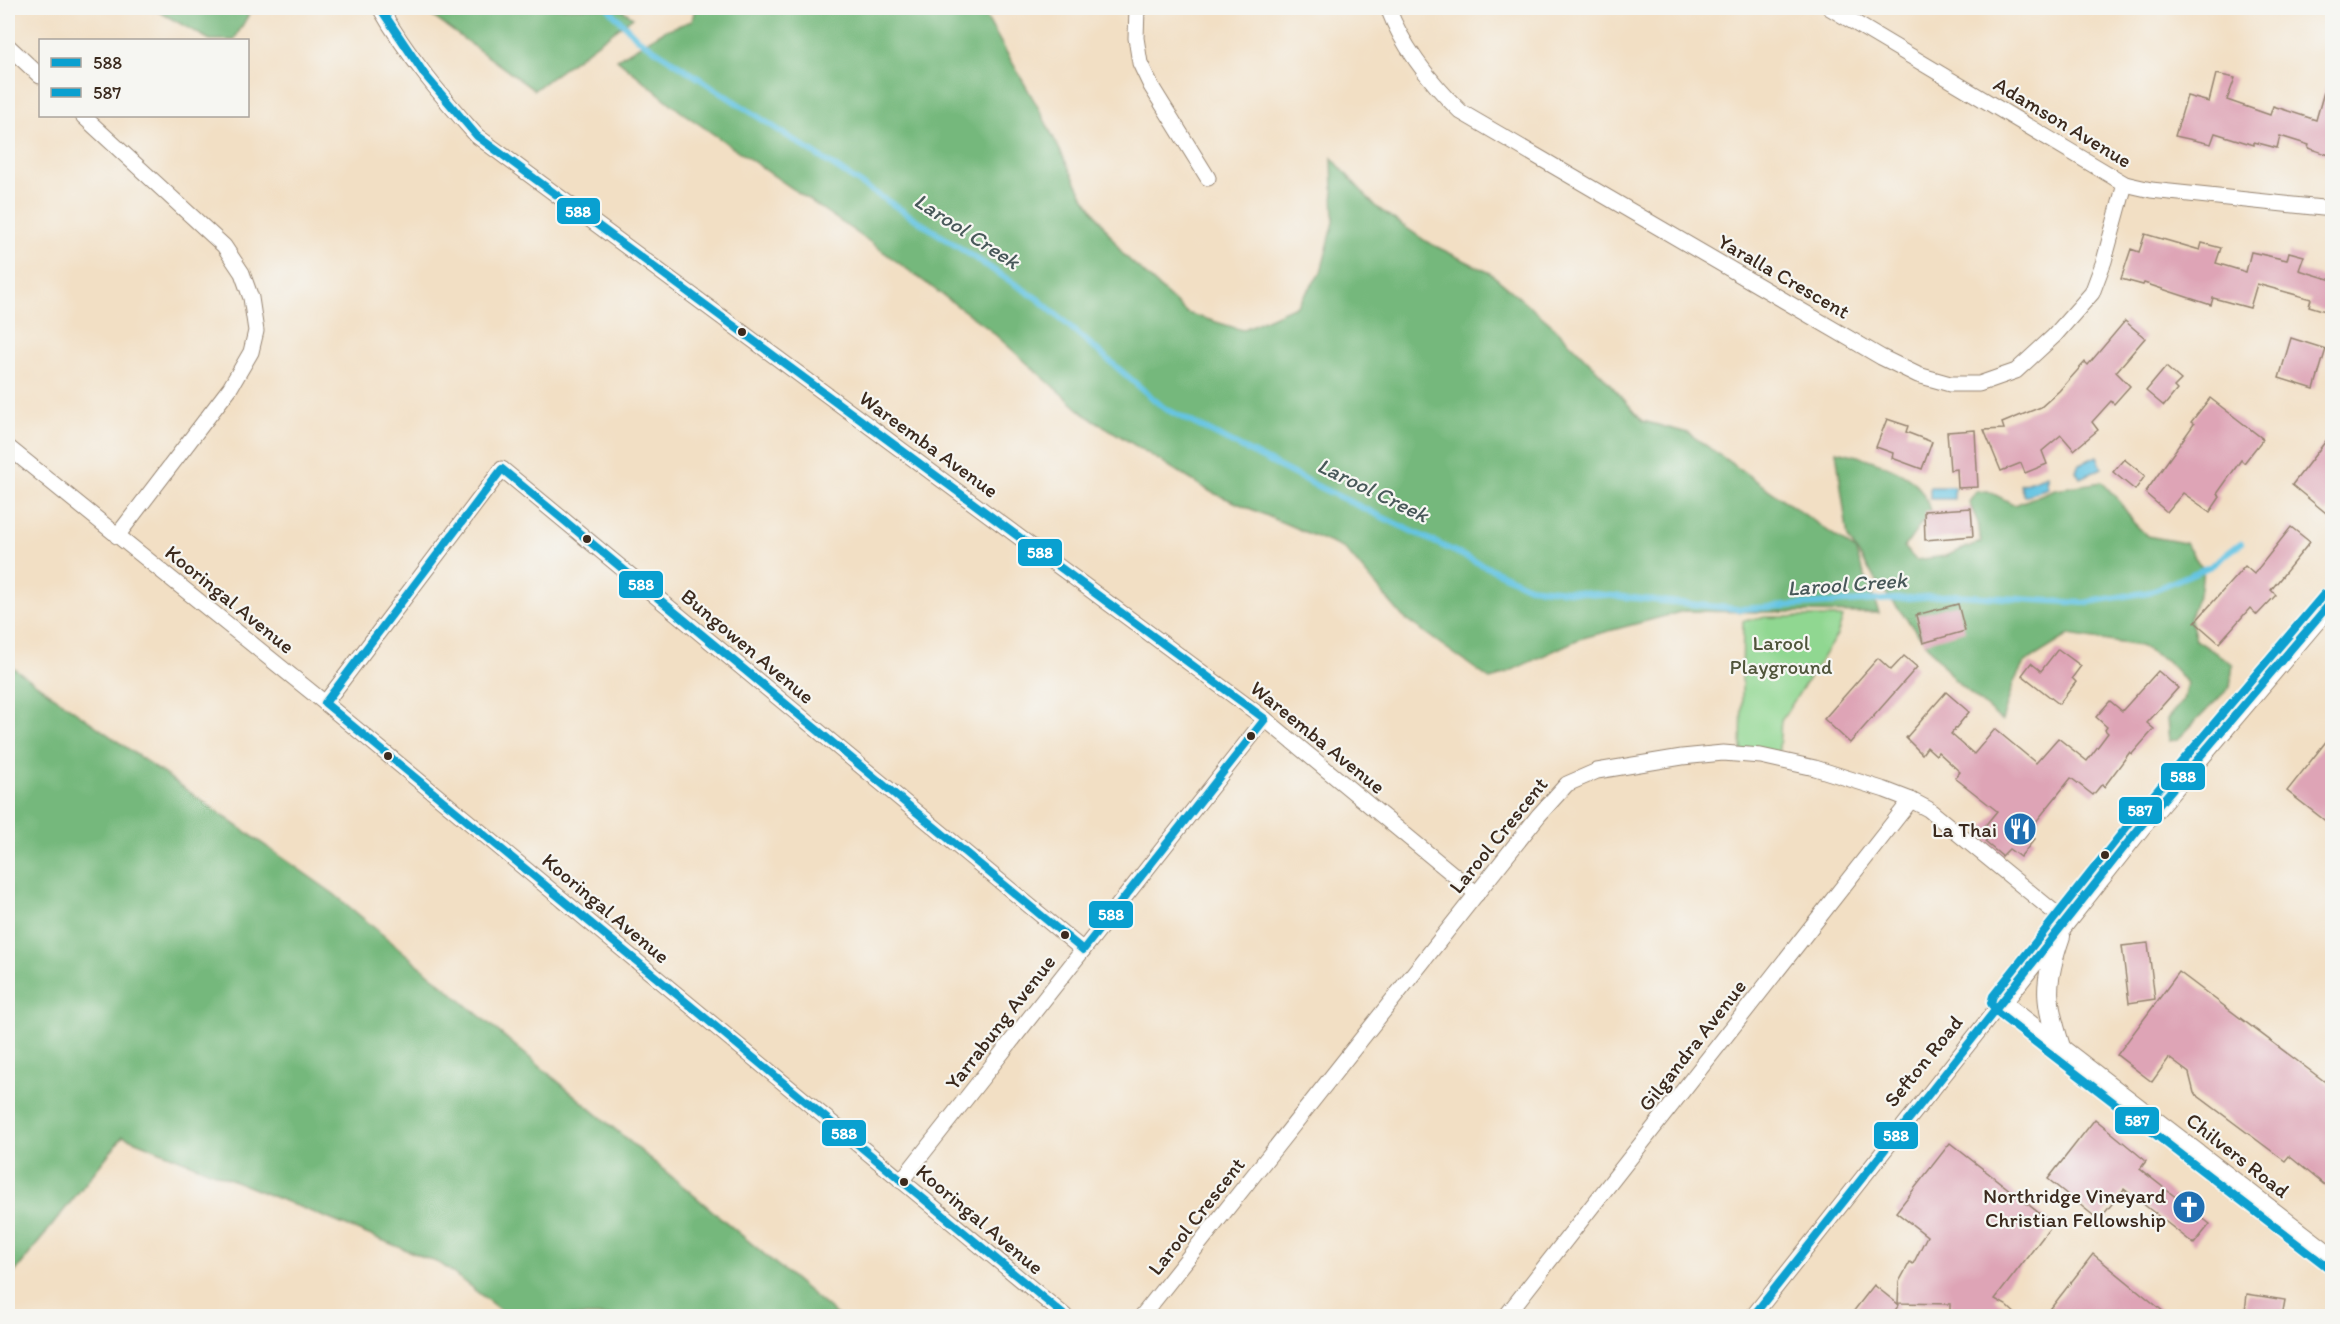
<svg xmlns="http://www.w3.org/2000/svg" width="2340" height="1324" font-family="Itim,sans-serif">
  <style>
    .green { fill: #90d791; stroke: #668058; stroke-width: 1.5 }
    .forest { fill: #74b87b; stroke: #58714c; stroke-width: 1.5 }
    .water { fill: #65c4e3; stroke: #507780; stroke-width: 1.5 }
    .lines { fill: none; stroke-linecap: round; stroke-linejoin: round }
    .stream { stroke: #65c4e3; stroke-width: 6 }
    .building { fill: #dea4b6 }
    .minor-casing { stroke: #968471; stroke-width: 17 }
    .tertiary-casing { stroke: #968471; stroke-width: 22 }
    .minor { stroke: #fff; stroke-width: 15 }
    .tertiary { stroke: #fff; stroke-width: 20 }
    .bus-1-casing { stroke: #f6f6f2; stroke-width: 12 }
    .bus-2-casing { stroke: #f6f6f2; stroke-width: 12 }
    .bus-1 { stroke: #09a0d0; stroke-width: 8 }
    .bus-2 { stroke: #09a0d0; stroke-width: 8 }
    .bus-dot { fill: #3b2a1e; stroke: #f6f6f2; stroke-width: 2 }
    .labels { text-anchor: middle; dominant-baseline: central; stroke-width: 4.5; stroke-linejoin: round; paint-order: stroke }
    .street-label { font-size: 21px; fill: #3b2a1e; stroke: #f6f6f2 }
    .park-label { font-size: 21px; fill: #50553b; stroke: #f6f6f2 }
    .poi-label { font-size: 21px; fill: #3b2a1e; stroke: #f6f6f2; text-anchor: end }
    .water-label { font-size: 22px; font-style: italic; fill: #485859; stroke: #f6f6f2 }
    .line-badge { stroke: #f6f6f2; stroke-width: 2 }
    .badge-label { font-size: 16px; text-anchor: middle; font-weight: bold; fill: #fff }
  </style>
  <rect width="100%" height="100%" fill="#f6f6f2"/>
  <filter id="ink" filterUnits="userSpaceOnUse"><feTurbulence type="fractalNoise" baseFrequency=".0167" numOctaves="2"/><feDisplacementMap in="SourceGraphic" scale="12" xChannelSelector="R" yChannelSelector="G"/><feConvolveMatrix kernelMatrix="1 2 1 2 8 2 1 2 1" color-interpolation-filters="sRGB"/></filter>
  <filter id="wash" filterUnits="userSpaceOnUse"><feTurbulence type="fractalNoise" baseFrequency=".008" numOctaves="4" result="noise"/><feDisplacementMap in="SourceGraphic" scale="24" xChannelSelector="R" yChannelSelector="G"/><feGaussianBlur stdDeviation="1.35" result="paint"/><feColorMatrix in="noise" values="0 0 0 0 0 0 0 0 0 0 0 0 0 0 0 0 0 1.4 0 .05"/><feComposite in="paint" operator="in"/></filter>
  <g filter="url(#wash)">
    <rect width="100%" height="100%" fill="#f2dfc4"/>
    <path class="green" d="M1766 617H1843L1837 635 1781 721 1778 760 1741 753 1743 621Z"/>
    <g class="forest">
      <path d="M152 8H245L249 14 234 40H210Z"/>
      <path d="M421 8H619L633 17 534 90Z"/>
      <path d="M695 8H981L1039 109 1081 192 1123 254 1187 313 1242 330 1298 305 1321 272 1334 222 1332 158 1375 206 1427 242 1490 273 1553 326 1602 375 1643 421 1688 433 1855 550 1879 613 1684 611 1579 639 1491 680 1403 617 1345 549 1211 492 1084 414 989 329 870 242 680 111 617 59 666 30 692 21Z"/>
      <path d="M1836 451C1858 455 1902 468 1917 485 1923 492 1927 502 1931 510L1904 548 1916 560 1945 556 1981 542 1978 523 1969 502 1976 492 1988 491 2015 505 2055 489 2102 482 2121 503 2133 522 2147 536 2185 543 2203 569 2201 588 2190 616 2196 640 2233 664 2230 687 2178 739 2169 741 2167 719 2183 700 2187 683 2166 660 2140 646 2069 635 2024 663 2013 684 2002 721 1954 679 1875 579 1848 538Z"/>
      <path d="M8 664 334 894 838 1316H508L441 1264 123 1136 8 1281Z"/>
    </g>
    <g class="water">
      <path d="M2097 456 2102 468 2080 478 2076 471 2078 465Z"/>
      <path d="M2047 475 2048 479 2046 480 2048 488 2024 496 2020 485Z"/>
      <rect x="1930" y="487" width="24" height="12"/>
    </g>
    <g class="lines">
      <path class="stream" d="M608 8 637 38 1038 299 1164 408 1321 488 1529 587 1738 609 1956 595 2083 603 2149 592 2211 566 2241 543"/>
    </g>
    <g id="blocks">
      <g class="building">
        <path d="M2216 74 2235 78 2227 100 2270 115 2273 106 2316 120 2328 78H2332V156L2308 148 2309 145 2280 136 2277 148 2254 142V145L2215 133 2211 144 2175 136 2187 96 2209 102Z"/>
        <path d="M2145 234 2200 250 2202 243 2221 248 2216 263 2246 272 2251 252 2287 260 2289 252 2304 256 2299 270 2332 280V313L2309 306 2311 299 2257 284 2250 308 2213 298 2211 305 2144 283 2143 285 2121 279 2131 249 2139 252Z"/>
        <path d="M2125 321 2145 338 2116 372 2130 386 2114 404 2111 401 2092 422 2098 430 2074 450 2061 435 2042 451 2047 464 2025 473 2021 463 2001 471 1984 430 2004 429 2002 423 2041 407 2059 391 2085 362 2088 365Z"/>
        <path d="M2291 338 2326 349 2314 389 2279 378Z"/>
        <path d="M2166 367 2181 380 2174 387 2177 390 2164 406 2146 391Z"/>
        <path d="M2210 398 2263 439 2244 463 2241 460 2217 494 2220 497 2210 512 2183 493 2167 512 2145 493 2194 424 2191 422Z"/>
        <path d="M1887 419 1908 426 1906 432 1932 442 1922 469 1892 458 1893 453 1876 447Z"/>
        <path d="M1975 430 1978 487 1958 488 1957 469 1950 470 1947 432Z"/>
        <path d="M2332 433V504L2326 513 2292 485Z"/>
        <path d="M2124 459 2145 476 2135 490 2113 472Z"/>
        <path d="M1971 508 1973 536 1925 540 1924 511Z"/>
        <path d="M2291 527 2310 542 2271 590 2276 595 2257 615 2250 608 2219 643 2195 622 2245 566 2254 574Z"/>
        <path d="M1958 604 1965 631 1923 643 1916 615Z"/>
        <path d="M2058 649 2081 666 2072 678 2076 682 2059 704 2022 675 2031 663 2041 671Z"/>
        <path d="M1904 656 1917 667 1850 743 1824 719 1878 658 1891 670Z"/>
        <path d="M2158 671 2178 688 2147 723 2154 729 2132 754 2130 752 2104 787 2102 784 2093 795 2071 778 2027 833 2035 839 2020 857 2009 849 2002 856 1985 842 1991 834 1984 827 1997 811 1955 778 1960 772 1938 752 1936 755 1927 747 1922 754 1906 738 1946 692 1969 712 1951 734 1974 754 1995 729 2036 763 2058 738 2087 761 2108 733 2105 730 2107 727 2096 717 2110 701 2122 711Z"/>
        <path d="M2332 734V826L2287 791Z"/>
        <path d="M2148 943 2155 999 2129 1003 2122 946Z"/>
        <path d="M2179 972 2332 1087V1191L2289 1156 2285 1161 2194 1093 2189 1073 2169 1058 2152 1082 2117 1055Z"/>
        <path d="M2095 1119 2146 1161 2140 1169 2210 1224 2194 1244 2124 1189 2099 1220 2048 1179Z"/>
        <path d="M1950 1143 2053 1224 1995 1299 2006 1305 2019 1317 1950 1316V1304L1898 1303 1899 1282 1910 1262 1913 1264 1927 1236 1896 1212Z"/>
        <path d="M2093 1254 2170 1317H2044Z"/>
        <path d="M1874 1285 1899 1305 1890 1317H1849Z"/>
        <path d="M2247 1294 2285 1300 2282 1317 2245 1312Z"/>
      </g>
    </g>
  </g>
  <g filter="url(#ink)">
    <use href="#blocks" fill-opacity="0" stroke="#968471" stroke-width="1.5"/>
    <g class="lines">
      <defs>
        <g id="minor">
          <path d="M380 8C407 55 441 96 477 136L1265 719 1477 894"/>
          <path d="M1137 8 1136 38 1140 63 1151 86 1208 178"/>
          <path d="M1388 8C1403 48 1430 82 1461 112L1881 357 1918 375 1950 384H1979L2016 371 2054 336 2092 293 2104 261 2125 184"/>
          <path d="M1830 8 2125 184 2151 190 2332 209"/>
          <path d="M8 46 40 76"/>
          <path d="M83 116 224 246 242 273 251 298 256 331 251 352 230 388 117 536"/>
          <path d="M8 447 325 703 1065 1316"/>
          <path d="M325 703 502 469 1083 950"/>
          <path d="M901 1181 1265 719"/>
          <path d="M1142 1316 1539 815 1567 784 1597 771 1682 757 1723 753 1761 756 1815 768 1885 790 1911 800 1928 809 2065 921"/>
          <path d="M1506 1316 1911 800"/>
          <path d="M1753 1316 2001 1003"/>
        </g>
        <g id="tertiary">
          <path d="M2332 601 2141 826 2001 1003 2332 1258"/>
          <path d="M2060 936C2043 985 2045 1001 2061 1050"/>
        </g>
      </defs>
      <use href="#minor" class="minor-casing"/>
      <use href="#tertiary" class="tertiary-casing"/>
      <use href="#minor" class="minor"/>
      <use href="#tertiary" class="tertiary"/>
      <defs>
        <g id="bus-1">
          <path d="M380 8 425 75 477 136 1265 719 1083 950 502 469 325 703 1065 1316"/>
          <path d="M1753 1316 2141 826 2332 601"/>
        </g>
        <path id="bus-2" d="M2324 594 2133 819 1993 996 1991 1003 1995 1011 2326 1266"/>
      </defs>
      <use href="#bus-1" class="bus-1-casing"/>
      <use href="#bus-2" class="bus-2-casing"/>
      <use href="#bus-1" class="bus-1"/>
      <use href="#bus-2" class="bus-2"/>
    </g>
  </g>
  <defs>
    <symbol id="restaurant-disc" viewBox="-11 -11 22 22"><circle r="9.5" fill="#1f6fb2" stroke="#f6f6f2"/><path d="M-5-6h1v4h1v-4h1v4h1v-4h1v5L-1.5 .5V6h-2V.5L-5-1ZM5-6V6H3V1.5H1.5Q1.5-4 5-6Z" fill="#fff"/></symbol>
    <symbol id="church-disc" viewBox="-11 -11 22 22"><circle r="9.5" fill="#1f6fb2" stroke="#f6f6f2"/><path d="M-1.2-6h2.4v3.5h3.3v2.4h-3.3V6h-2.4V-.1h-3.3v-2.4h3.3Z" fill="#fff"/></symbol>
  </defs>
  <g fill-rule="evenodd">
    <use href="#restaurant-disc" x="2001" y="810" width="38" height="38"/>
    <use href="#church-disc" x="2170" y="1188" width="38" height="38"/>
  </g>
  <g class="bus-dot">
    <circle cx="742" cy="332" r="5"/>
    <circle cx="587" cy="539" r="5"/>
    <circle cx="1251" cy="736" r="5"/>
    <circle cx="388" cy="756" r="5"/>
    <circle cx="2105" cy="855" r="5"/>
    <circle cx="1065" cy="935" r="5"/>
    <circle cx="904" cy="1182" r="5"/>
  </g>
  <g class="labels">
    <g class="street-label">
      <text transform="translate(2063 122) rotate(31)">Adamson Avenue</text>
      <text transform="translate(1784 276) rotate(30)">Yaralla Crescent</text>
      <text transform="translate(929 444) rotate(36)">Wareemba Avenue</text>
      <text transform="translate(230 599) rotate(39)">Kooringal Avenue</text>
      <text transform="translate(748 646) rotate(40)">Bungowen Avenue</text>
      <text transform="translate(1318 737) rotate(39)">Wareemba Avenue</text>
      <text transform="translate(1498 835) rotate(-51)">Larool Crescent</text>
      <text transform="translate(606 908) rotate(40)">Kooringal Avenue</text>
      <text transform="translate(1000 1022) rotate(-52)">Yarrabung Avenue</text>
      <text transform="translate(1692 1045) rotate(-52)">Gilgandra Avenue</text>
      <text transform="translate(1923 1061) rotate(-51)">Sefton Road</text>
      <text transform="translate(2238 1155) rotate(38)">Chilvers Road</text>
      <text transform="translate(1196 1216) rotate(-52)">Larool Crescent</text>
      <text transform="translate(980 1219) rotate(40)">Kooringal Avenue</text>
    </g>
    <g class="park-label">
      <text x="1781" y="642">Larool<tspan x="1781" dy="24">Playground</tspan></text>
    </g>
    <g class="poi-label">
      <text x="1997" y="829">La Thai</text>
      <text x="2166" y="1195">Northridge Vineyard<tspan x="2166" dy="24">Christian Fellowship</tspan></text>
    </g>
    <g class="water-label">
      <text transform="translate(967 231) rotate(33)">Larool Creek</text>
      <text transform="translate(1373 490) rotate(26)">Larool Creek</text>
      <text transform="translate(1847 584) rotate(-4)">Larool Creek</text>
    </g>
  </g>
  <g class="line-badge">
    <rect x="556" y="197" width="45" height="28" rx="6" fill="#09a0d0"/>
    <rect x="1017" y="538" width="46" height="29" rx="6" fill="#09a0d0"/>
    <rect x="618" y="570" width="46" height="29" rx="6" fill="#09a0d0"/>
    <rect x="2160" y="762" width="46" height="29" rx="6" fill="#09a0d0"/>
    <rect x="2118" y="796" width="45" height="29" rx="6" fill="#09a0d0"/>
    <rect x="1088" y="900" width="46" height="29" rx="6" fill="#09a0d0"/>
    <rect x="2114" y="1106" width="46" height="29" rx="6" fill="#09a0d0"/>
    <rect x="821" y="1119" width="46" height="28" rx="6" fill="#09a0d0"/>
    <rect x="1873" y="1121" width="46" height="29" rx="6" fill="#09a0d0"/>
  </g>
  <g class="badge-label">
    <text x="578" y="217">588</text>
    <text x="1040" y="558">588</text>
    <text x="641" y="590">588</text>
    <text x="2183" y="782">588</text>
    <text x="2140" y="816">587</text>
    <text x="1111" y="920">588</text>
    <text x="2137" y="1126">587</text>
    <text x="844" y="1139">588</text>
    <text x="1896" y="1141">588</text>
  </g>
  <rect width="2340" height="1324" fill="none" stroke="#f6f6f2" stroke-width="30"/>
  <rect x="39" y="39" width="210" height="78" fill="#f6f6f2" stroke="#aba49d" stroke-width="1.5"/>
  <rect x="51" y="58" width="30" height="9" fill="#09a0d0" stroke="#aba49d" stroke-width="1.5"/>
  <text x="93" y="69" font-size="18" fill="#3b2a1e">588</text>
  <rect x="51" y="88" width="30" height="9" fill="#09a0d0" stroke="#aba49d" stroke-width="1.5"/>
  <text x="93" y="99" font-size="18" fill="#3b2a1e">587</text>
</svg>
